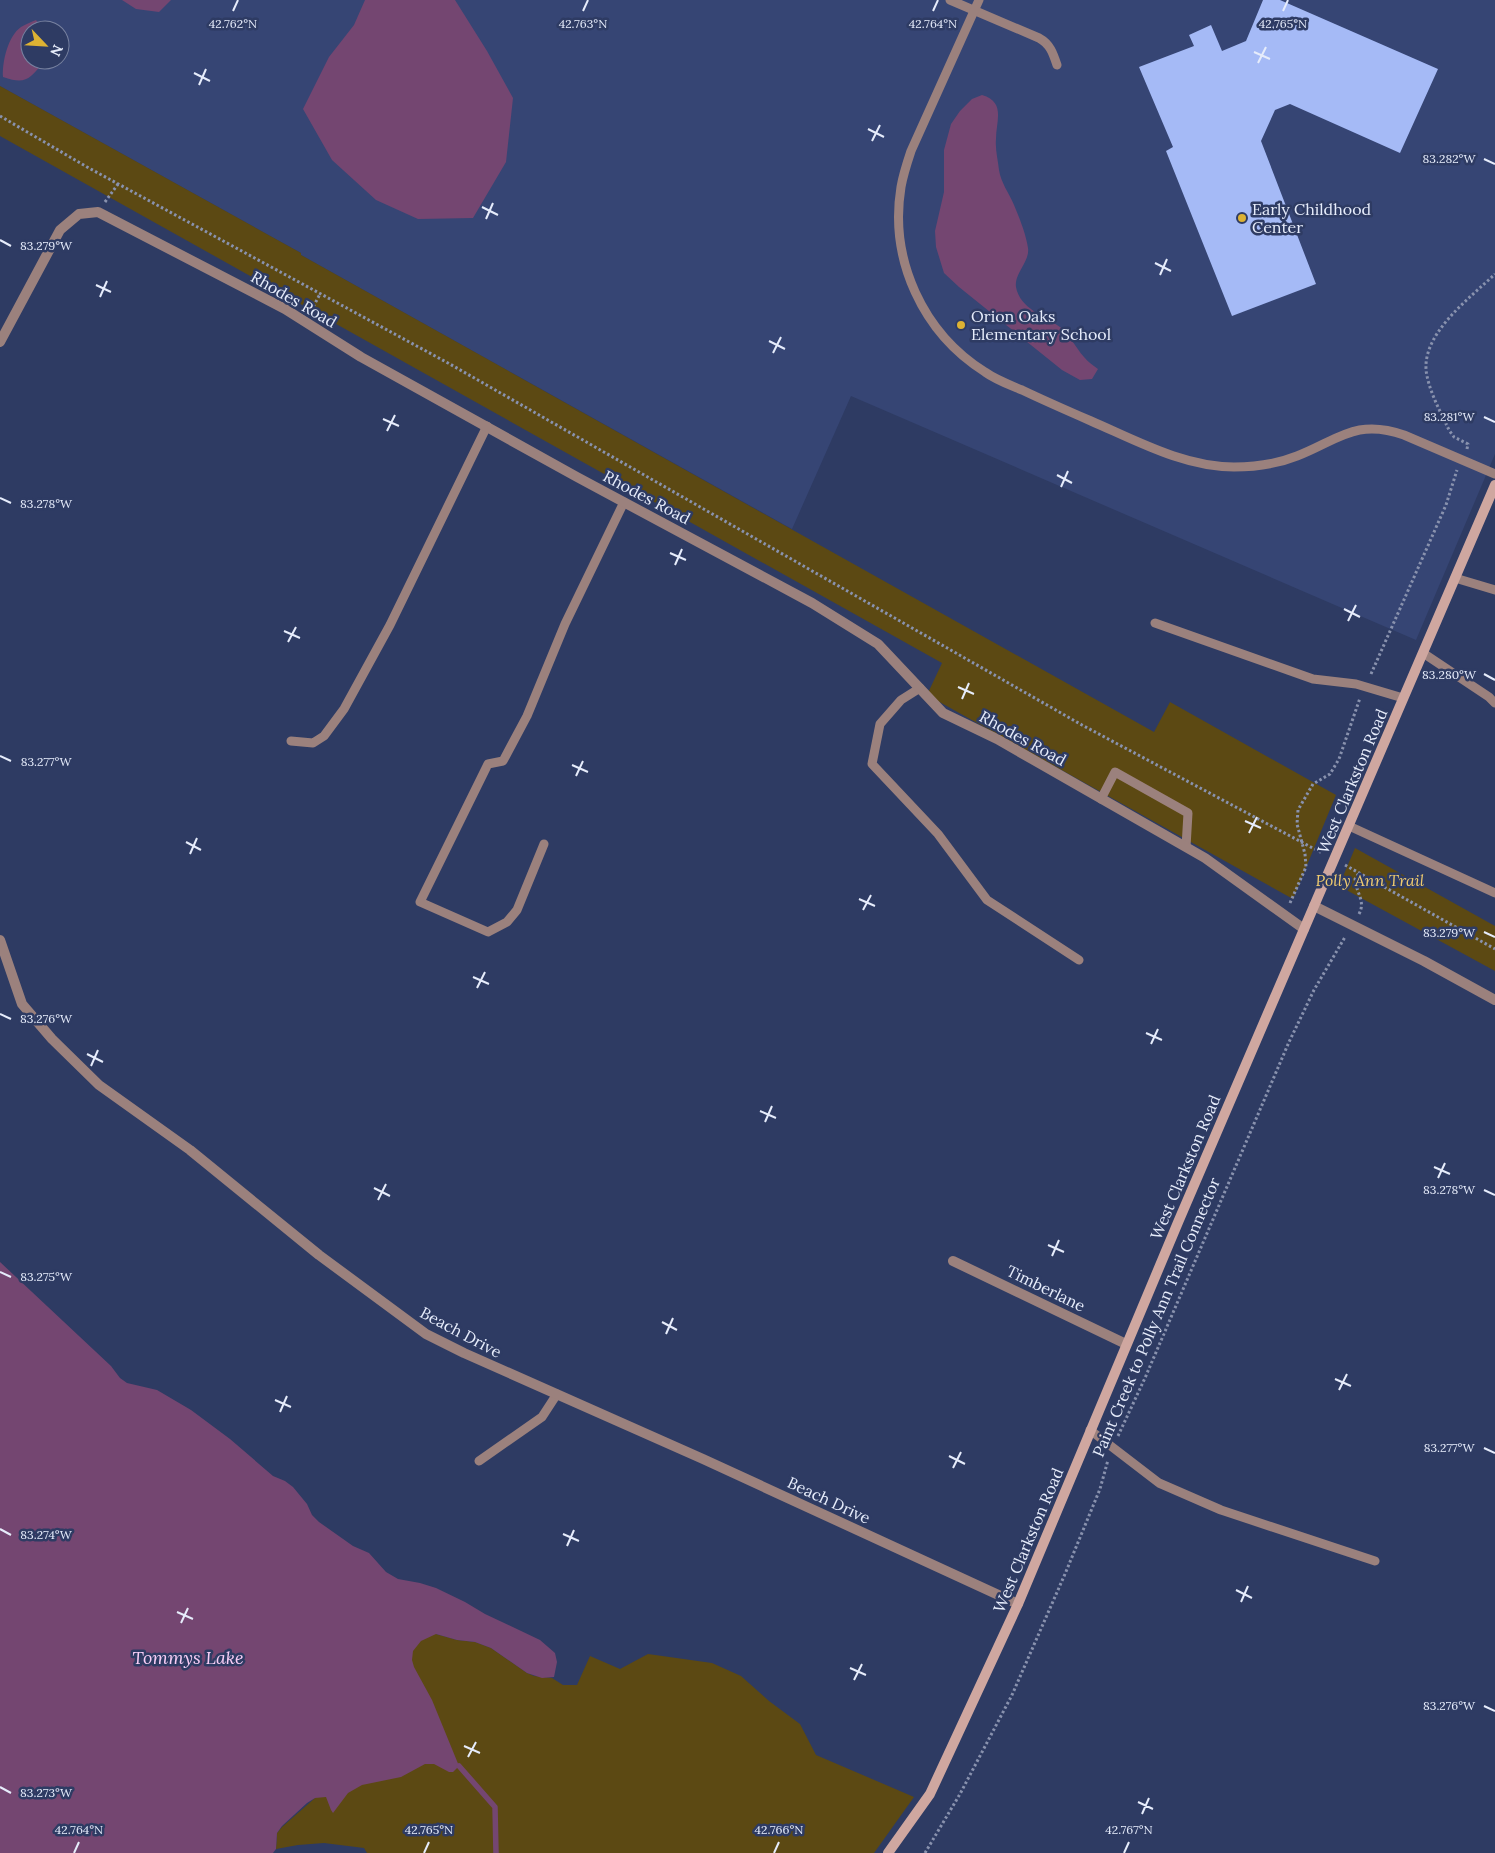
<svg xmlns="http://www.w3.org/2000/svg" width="1495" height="1853" font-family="Lora,serif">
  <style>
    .built { fill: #364574; fill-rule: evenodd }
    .green { fill: #5c4913 }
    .water { fill: #744671 }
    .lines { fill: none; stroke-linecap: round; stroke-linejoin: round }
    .stream { stroke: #744671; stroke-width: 5.5 }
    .building { fill: #a5baf6 }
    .path { stroke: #8992ae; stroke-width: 3; stroke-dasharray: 2.5 2.5; stroke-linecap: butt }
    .lane { stroke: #9b817d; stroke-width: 9 }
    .street { stroke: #9b817d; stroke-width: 10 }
    .secondary { stroke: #cfa7a0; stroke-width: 10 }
    .ticks { fill: none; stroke: #e6ecfb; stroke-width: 2 }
    .poi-dot { fill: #ddb233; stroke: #2e3b63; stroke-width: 2 }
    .labels { text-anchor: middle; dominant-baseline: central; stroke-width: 5; stroke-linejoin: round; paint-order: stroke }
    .poi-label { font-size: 16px; fill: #e6ecfb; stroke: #2e3b63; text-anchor: start }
    .street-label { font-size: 16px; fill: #e6ecfb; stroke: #2e3b63 }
    .park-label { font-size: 16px; font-style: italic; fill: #efcb6f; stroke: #2e3b63 }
    .water-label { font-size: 18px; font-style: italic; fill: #facff7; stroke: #2e3b63 }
    .ticks-label { font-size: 12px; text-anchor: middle; fill: #e6ecfb; stroke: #2e3b63; stroke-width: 5; stroke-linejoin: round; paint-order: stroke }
  </style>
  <rect width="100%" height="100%" fill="#2e3b63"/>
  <path class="built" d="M0 0H1495V454L1416 640 851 396 792 529 301 255V253L0 86ZM30 30H60V60H30Z"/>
  <g class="green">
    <path d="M0 86 301 253V255L1154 732 1170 702 1336 795 1293 899 927 695 942 663 0 136Z"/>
    <path d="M1355 848 1495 926V971L1339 886Z"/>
    <path d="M0 1405 436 1634 457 1640 475 1642 491 1648 527 1673 534 1676 552 1678 563 1685H577L590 1656 620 1669 648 1654 712 1663 741 1676 769 1701 800 1724 816 1755 914 1797 874 1853H367L364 1848 324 1843 298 1845 276 1849 277 1833 282 1827 315 1798 0 1853Z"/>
  </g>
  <g class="water">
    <path d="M122 0H171L159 12 136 9Z"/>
    <path d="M365 0H455L487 51 513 98 506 162 473 218 418 219 376 200 332 160 303 109 329 57 354 25Z"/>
    <path d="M36 20 43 30H30V60H44L43 63C29 79 26 85 3 77 2 62 8 36 21 27 26 24 31 22 36 20Z"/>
    <path d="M982 95C1006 102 996 121 996 139 995 149 998 160 999 170 1001 183 1009 193 1014 205 1019 217 1026 234 1028 248 1030 262 1014 273 1016 287 1020 309 1045 316 1060 327 1071 336 1075 347 1084 357 1088 362 1093 365 1098 369L1092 379 1080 380 1062 370 959 287 944 273 936 247 935 231 944 192V150L951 124 960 111 972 99Z"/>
    <path d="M0 1262 111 1366 120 1378 127 1383 157 1390 191 1410 230 1439 273 1476 285 1481 293 1487 307 1504 312 1515 319 1522 353 1546 369 1553 386 1572 398 1579 420 1583 436 1588 465 1602 485 1614 540 1640 555 1653 557 1662 554 1677 542 1678 527 1673 491 1648 475 1642 457 1640 436 1634 421 1641 413 1651 412 1660 414 1667 432 1700 459 1766 453 1772H449L434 1764H425L401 1777 362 1785 348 1793 333 1813 331 1810 326 1797 315 1798 307 1803 282 1826 277 1833 276 1849 273 1853H0Z"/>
  </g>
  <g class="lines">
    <path class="stream" d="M459 1766 495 1807 496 1853"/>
  </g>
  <path class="building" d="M1263 0H1280L1438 69 1400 153 1290 104 1275 110 1261 141 1316 284 1232 316 1166 151 1173 147 1139 67 1194 46 1189 35 1211 25 1222 51 1246 41Z"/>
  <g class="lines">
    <g class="path">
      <path d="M0 116 87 167 448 363 1082 725 1322 853"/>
      <path d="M105 202 118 184"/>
      <path d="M311 311 320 294"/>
      <path d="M1467 449 1468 444 1454 437 1449 430C1441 413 1431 395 1427 376 1418 336 1469 299 1495 274"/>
      <path d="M1371 674 1446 505 1457 470"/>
      <path d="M1345 865 1495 949"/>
      <path d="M1290 903 1306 867 1305 854 1297 824 1298 810 1313 784 1330 774 1339 759 1360 698"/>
      <path d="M1359 914C1366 901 1356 893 1355 879L1359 873"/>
      <path d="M1118 1436 1145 1378 1289 1042 1314 990 1345 937"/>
      <path d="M925 1853 960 1794 1012 1695 1065 1574 1100 1489 1108 1460"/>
    </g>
    <g class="lane">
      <path d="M950 0 1039 38C1050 44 1053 53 1057 65"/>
      <path d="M979 0 911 151C907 163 903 175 901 187 889 260 923 333 985 372 996 380 1010 385 1022 390 1045 401 1068 411 1091 421 1137 441 1184 467 1234 467 1255 467 1277 464 1297 456 1338 440 1356 418 1404 435L1495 474"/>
      <path d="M1455 578 1495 590"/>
      <path d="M1155 623 1313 679 1356 684 1403 698"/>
      <path d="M1423 653 1489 697 1495 703"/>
      <path d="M920 688 901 700 880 724 872 764 938 834 987 900 1079 960"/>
      <path d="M291 741 313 743 324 736 344 709 390 625 487 426"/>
      <path d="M1101 799 1115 772 1188 813 1186 847"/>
      <path d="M1349 826 1495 893"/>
      <path d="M544 844 517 910 507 922 488 932 420 902 488 764 503 761 527 716 565 624 624 502"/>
      <path d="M1090 1430 1159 1483 1221 1510 1375 1561"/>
      <path d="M479 1461 542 1417 557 1394"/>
    </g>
    <g class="street">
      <path d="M0 342 60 230 79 214 98 212 285 309 361 357 577 477 812 603 878 644 943 713 997 739 1205 858 1304 929"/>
      <path d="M1314 906 1424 961 1495 1000"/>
      <path d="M0 940 22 1004 52 1039 99 1085 190 1150 319 1255 426 1334 464 1353 703 1459 1018 1604"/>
      <path d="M953 1261 1126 1344"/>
    </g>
    <path class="secondary" d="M888 1853 930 1794 1018 1604 1179 1220 1495 485"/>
  </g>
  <path class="ticks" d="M233 11 238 0M583 11 588 0M933 11 938 0M1283 11 1288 0M1254 52 1270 59M1258 63 1266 47M194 73 210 81M199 85 206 69M868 129 884 137M872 141 880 125M1484 159 1495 164M482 207 498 215M486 219 493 203M0 240 11 246M1155 263 1171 271M1160 275 1167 259M96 285 111 292M100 297 107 281M769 341 785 349M773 353 781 337M1484 417 1495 422M383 419 399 426M387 431 395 415M1057 475 1072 483M1061 487 1068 471M0 498 11 503M670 553 686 560M675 565 682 549M1344 609 1360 617M1348 621 1356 605M284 631 300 638M288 642 296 627M1484 674 1495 680M958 687 974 694M962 699 969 683M0 756 11 761M572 765 588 772M576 776 583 761M1245 821 1261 828M1249 833 1257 817M186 842 201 850M190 854 197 838M859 899 875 906M863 910 871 895M1484 932 1495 937M473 977 489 984M477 988 485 972M0 1014 11 1019M1146 1033 1162 1040M1151 1044 1158 1029M87 1054 103 1062M91 1066 98 1050M760 1111 776 1118M765 1122 772 1106M1434 1167 1450 1174M1438 1178 1445 1163M374 1188 390 1196M1484 1190 1495 1195M378 1200 386 1184M1048 1245 1064 1252M1052 1256 1059 1240M0 1272 11 1277M662 1322 677 1330M666 1334 673 1318M1335 1379 1351 1386M1339 1390 1347 1374M275 1400 291 1407M280 1412 287 1396M1484 1448 1495 1453M949 1456 965 1464M953 1468 961 1452M0 1529 11 1535M563 1534 579 1541M567 1546 574 1530M1236 1590 1252 1598M1241 1602 1248 1586M177 1612 193 1619M181 1623 188 1608M850 1668 866 1675M854 1680 862 1664M1484 1706 1495 1711M464 1746 480 1753M468 1757 476 1742M0 1787 11 1793M1138 1802 1153 1809M1142 1814 1149 1798M74 1853 79 1842M424 1853 429 1842M774 1853 779 1842M1124 1853 1129 1842"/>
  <g class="poi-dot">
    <circle cx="1242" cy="218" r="5"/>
    <circle cx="961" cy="325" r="5"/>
  </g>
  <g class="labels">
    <g class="poi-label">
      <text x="1252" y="209">Early Childhood<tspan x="1252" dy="18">Center</tspan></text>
      <text x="971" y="316">Orion Oaks<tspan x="971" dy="18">Elementary School</tspan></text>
    </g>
    <g class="street-label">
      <text transform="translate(294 299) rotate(30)">Rhodes Road</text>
      <text transform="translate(647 497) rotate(28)">Rhodes Road</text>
      <text transform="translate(1023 738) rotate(29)">Rhodes Road</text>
      <text transform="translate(1352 781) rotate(-67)">West Clarkston Road</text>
      <text transform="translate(1185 1167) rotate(-67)">West Clarkston Road</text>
      <text transform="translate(1046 1288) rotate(26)">Timberlane</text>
      <text transform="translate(1156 1317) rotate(-67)">Paint Creek to Polly Ann Trail Connector</text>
      <text transform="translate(461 1332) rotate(28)">Beach Drive</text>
      <text transform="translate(829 1500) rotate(25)">Beach Drive</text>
      <text transform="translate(1028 1540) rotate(-67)">West Clarkston Road</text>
    </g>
    <g class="park-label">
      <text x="1370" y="880">Polly Ann Trail</text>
    </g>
    <g class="water-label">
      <text x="188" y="1657">Tommys Lake</text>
    </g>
  </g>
  <g class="ticks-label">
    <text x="233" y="28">42.762°N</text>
    <text x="583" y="28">42.763°N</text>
    <text x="933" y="28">42.764°N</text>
    <text x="1283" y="28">42.765°N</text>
    <text x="1449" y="163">83.282°W</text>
    <text x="46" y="250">83.279°W</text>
    <text x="1449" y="421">83.281°W</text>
    <text x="46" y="508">83.278°W</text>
    <text x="1449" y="679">83.280°W</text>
    <text x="46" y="766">83.277°W</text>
    <text x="1449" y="937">83.279°W</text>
    <text x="46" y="1023">83.276°W</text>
    <text x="1449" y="1194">83.278°W</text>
    <text x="46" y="1281">83.275°W</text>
    <text x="1449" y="1452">83.277°W</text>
    <text x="46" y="1539">83.274°W</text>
    <text x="1449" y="1710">83.276°W</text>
    <text x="46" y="1797">83.273°W</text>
    <text x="79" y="1834">42.764°N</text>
    <text x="429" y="1834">42.765°N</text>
    <text x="779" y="1834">42.766°N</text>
    <text x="1129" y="1834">42.767°N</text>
  </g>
  <g transform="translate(45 45) rotate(115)"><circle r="24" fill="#2e3b63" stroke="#7882a0"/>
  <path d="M0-4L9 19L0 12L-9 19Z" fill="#ddb233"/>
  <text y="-8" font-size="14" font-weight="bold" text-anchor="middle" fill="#e6ecfb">N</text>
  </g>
</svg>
